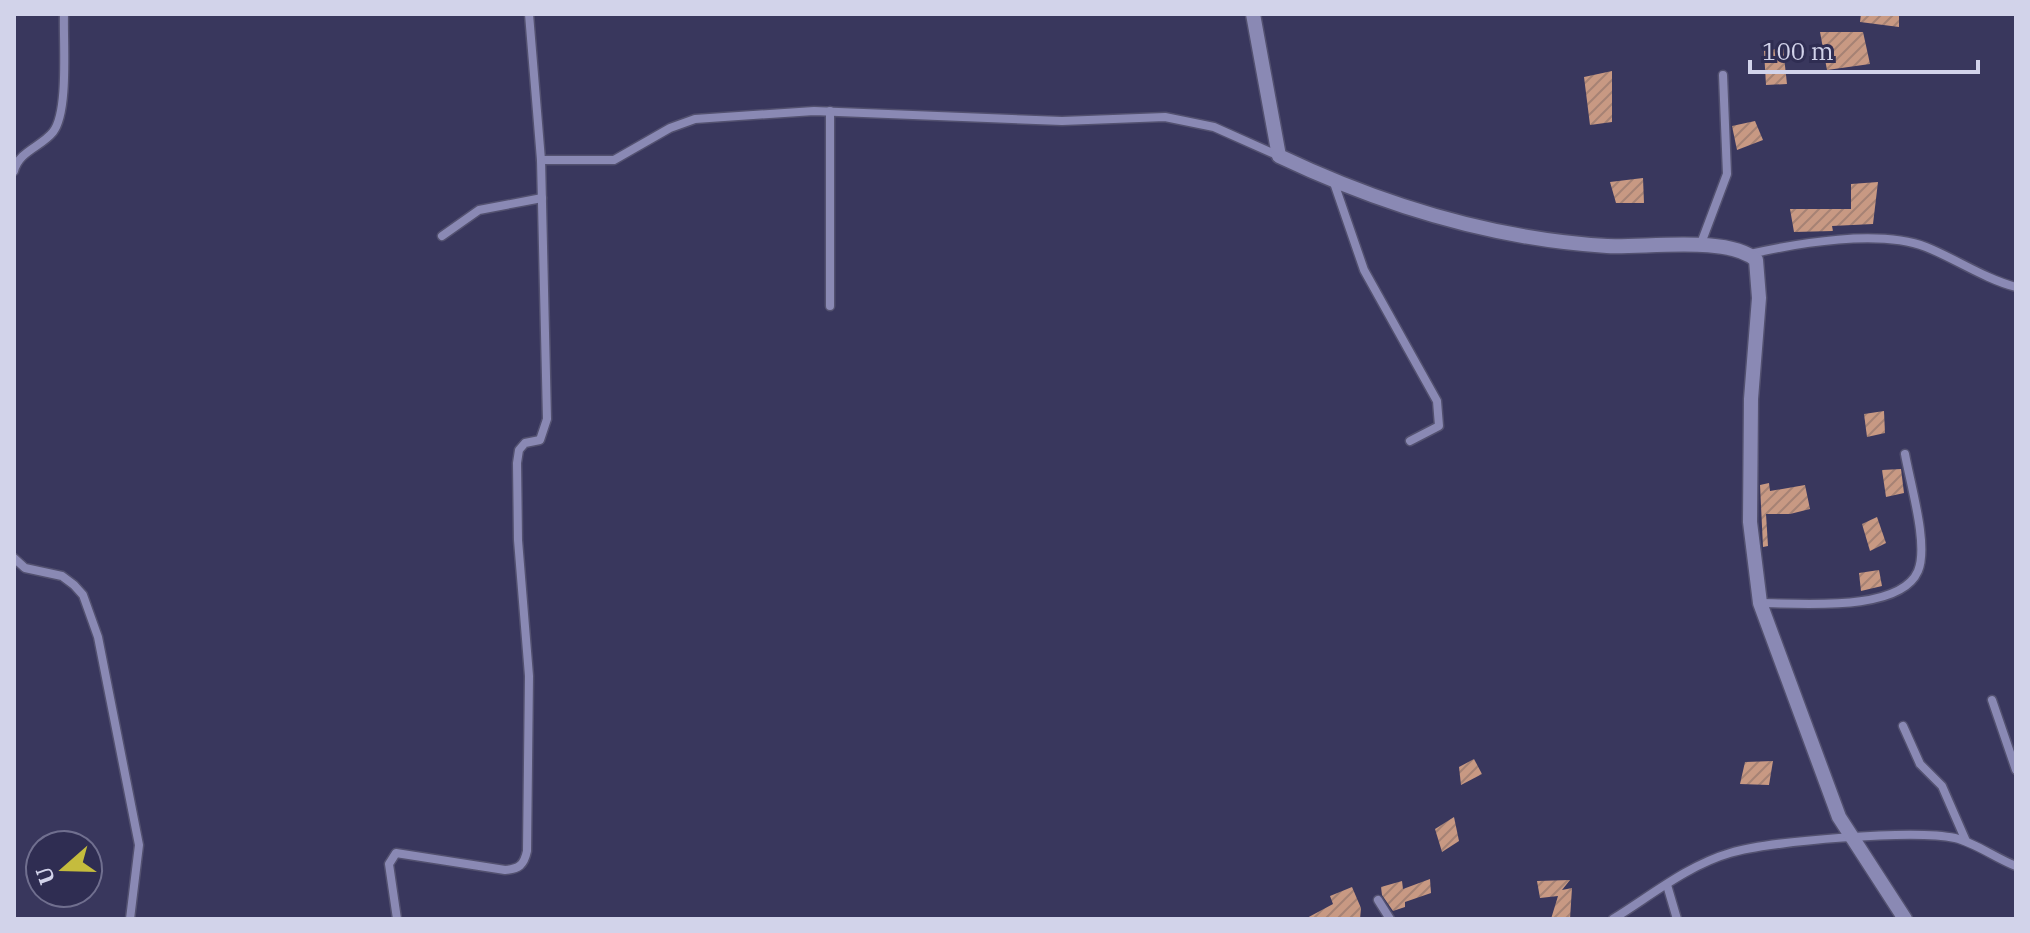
<svg xmlns="http://www.w3.org/2000/svg" width="2030" height="933" font-family="'IBM Plex Serif',serif">
  <style>
    .building { fill: url(#building-hatch) }
    .lines { fill: none; stroke-linecap: round; stroke-linejoin: round }
    .minor-casing { stroke: #535170; stroke-width: 11 }
    .tertiary-casing { stroke: #535170; stroke-width: 17 }
    .minor { stroke: #8a89b4; stroke-width: 8 }
    .tertiary { stroke: #8a89b4; stroke-width: 14 }
  </style>
  <defs>
    <pattern id="building-hatch" width="6" height="6" patternUnits="userSpaceOnUse" patternTransform="scale(2)"><rect width="6" height="6" fill="#c89983"/><path d="M-1 1l2-2M0 6l6-6M5 7l2-2" fill="none" stroke="#a68274"/></pattern>
  </defs>
  <rect width="100%" height="100%" fill="#39375d"/>
  <g class="building">
    <path d="M1861 14H1899V27L1860 22Z"/>
    <path d="M1820 32H1863L1870 64 1827 70Z"/>
    <path d="M1783 48 1787 84 1766 85 1764 51Z"/>
    <path d="M1612 71V122L1590 125 1584 77Z"/>
    <path d="M1755 121 1763 140 1737 150 1732 126Z"/>
    <path d="M1643 178 1644 203H1616L1610 182Z"/>
    <path d="M1878 182 1873 224 1832 226 1833 231 1794 232 1790 209H1851V184Z"/>
    <path d="M1884 411 1885 433 1867 437 1864 414Z"/>
    <path d="M1901 469 1904 493 1886 497 1882 470Z"/>
    <path d="M1769 483 1770 491 1805 485 1810 509 1790 514H1766L1768 546 1763 547 1760 485Z"/>
    <path d="M1877 517 1886 543 1870 551 1862 524Z"/>
    <path d="M1879 570 1882 586 1861 591 1859 573Z"/>
    <path d="M1474 759 1482 774 1461 785 1459 767Z"/>
    <path d="M1773 761 1769 785 1740 784 1745 762Z"/>
    <path d="M1454 817 1459 841 1442 852 1435 829Z"/>
    <path d="M1430 879 1431 893 1405 902V907L1393 911 1382 895 1381 887 1402 881 1403 889Z"/>
    <path d="M1570 880 1562 890 1572 888 1570 919H1551L1558 896 1540 898 1537 881Z"/>
    <path d="M1352 887 1361 908 1360 919H1305L1333 904 1330 896Z"/>
  </g>
  <g class="lines">
    <defs>
      <g id="minor">
        <path d="M541 160H614L670 128 695 119 814 111 1062 121 1165 117 1214 127 1279 156"/>
        <path d="M14 171C19 151 41 147 53 132 69 112 63 41 64 14"/>
        <path d="M1333 180 1364 270 1437 401 1439 426 1410 441"/>
        <path d="M442 236 479 210 542 198"/>
        <path d="M1700 246 1727 174 1723 75"/>
        <path d="M1750 254C1798 243 1879 229 1926 247 1956 259 1985 279 2016 287"/>
        <path d="M830 306V111"/>
        <path d="M14 558 25 568 62 576 74 585 83 595 98 637 139 845 130 919"/>
        <path d="M1760 603C1799 603 1900 613 1918 571 1929 545 1910 483 1905 454"/>
        <path d="M1992 700 2016 770"/>
        <path d="M1903 726 1920 764 1942 786 1966 841"/>
        <path d="M1667 885 1677 919"/>
        <path d="M1378 900 1390 919"/>
        <path d="M397 919 389 864 396 853 505 870C519 869 524 865 527 851L529 676 518 540 517 463 519 450 525 443 540 440 547 419 541 160 529 14"/>
        <path d="M1613 919C1649 897 1688 865 1730 853 1770 841 1914 829 1955 838 1976 843 1995 858 2016 866"/>
      </g>
      <path id="tertiary" d="M1253 14 1279 156C1382 205 1493 239 1607 246 1645 248 1728 235 1756 260L1759 298 1751 399 1750 522 1760 603 1839 817 1905 919"/>
    </defs>
    <use href="#minor" class="minor-casing"/>
    <use href="#tertiary" class="tertiary-casing"/>
    <use href="#minor" class="minor"/>
    <use href="#tertiary" class="tertiary"/>
  </g>
  <rect width="2030" height="933" fill="none" stroke="#d2d3ea" stroke-width="32"/>
  <g transform="translate(64 869) rotate(250)"><circle r="38" fill="#2f2d52" stroke="#706f8f" stroke-width="2"/>
  <path d="M0-6L14 30L0 20L-14 30Z" fill="#c5bc3d"/>
  <text y="-12" font-size="22" font-weight="bold" text-anchor="middle" fill="#d2d3ea">U</text>
  </g>
  <path d="M1750 60v12h228v-12" fill="none" stroke="#d2d3ea" stroke-width="4"/>
  <text x="1762" y="60" font-size="24" fill="#d2d3ea" stroke="#2f2d52" stroke-width="6" paint-order="stroke">100 m</text>
</svg>
